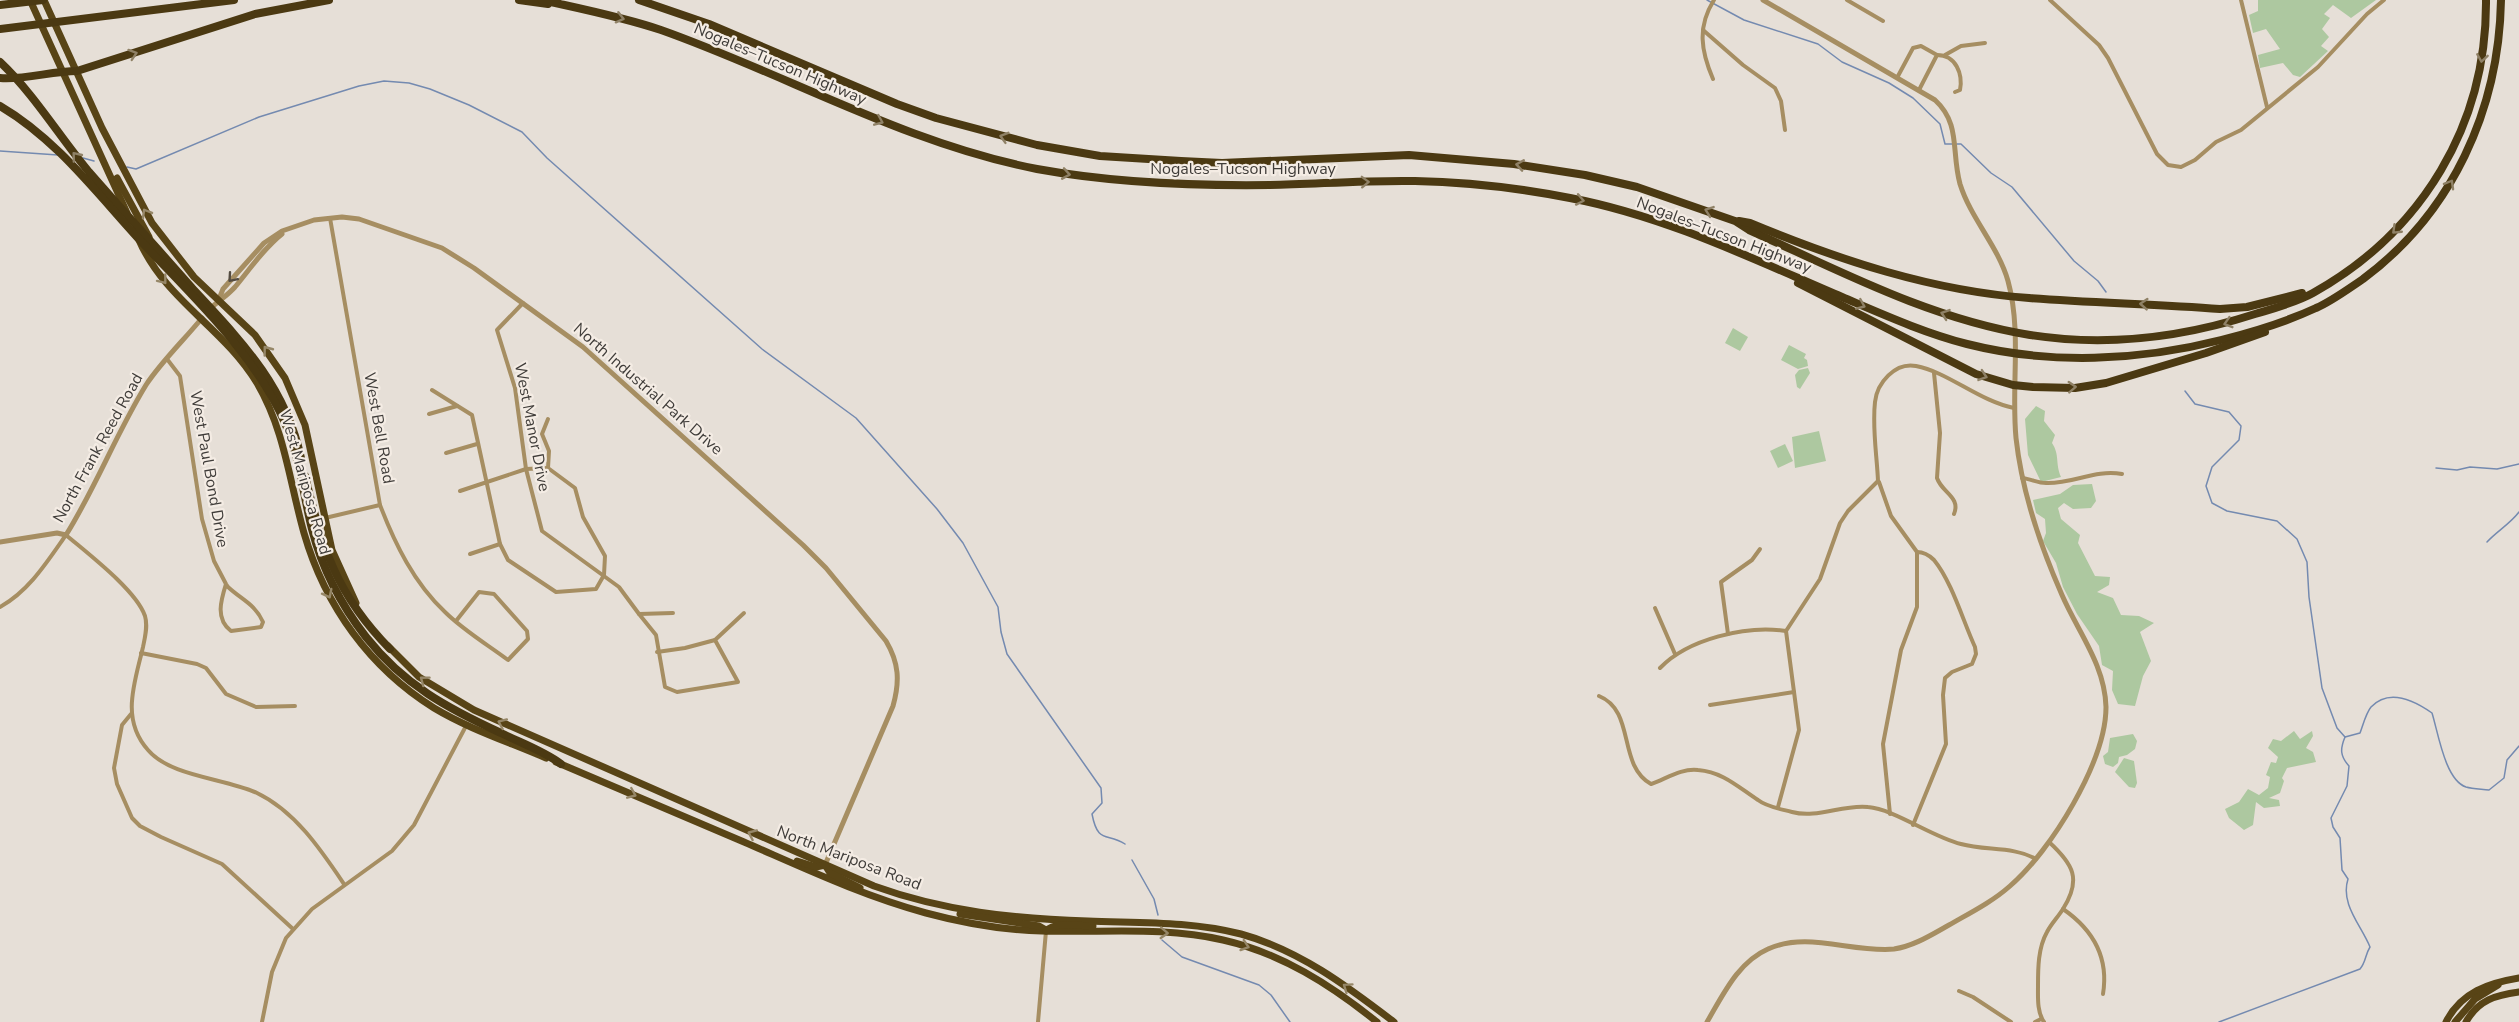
<svg xmlns="http://www.w3.org/2000/svg" width="2519" height="1022" font-family="'Nunito Sans',sans-serif">
  <style>
    .green { fill: #adc8a0 }
    .lines { fill: none; stroke-linecap: round; stroke-linejoin: round }
    .stream { stroke: #748ab0; stroke-width: 1.5 }
    .minor { stroke: #a68e62; stroke-width: 4 }
    .tertiary { stroke: #a68e62; stroke-width: 5 }
    .trunk { stroke: #584416; stroke-width: 7 }
    .motorway { stroke: #4b3912; stroke-width: 8 }
    .oneway { stroke: #8f8166 }
    .oneway2 { stroke: #968768 }
    .oneway3 { stroke: #544c41 }
    .labels { text-anchor: middle; dominant-baseline: central; stroke-width: 4.5; stroke-linejoin: round; paint-order: stroke }
    .street-label { font-size: 16px; fill: #3f3c39; stroke: #f4ece4 }
  </style>
  <rect width="100%" height="100%" fill="#e6dfd7"/>
  <g class="green">
    <path d="M2258 0H2376L2351 18 2333 5 2324 14 2330 18 2322 29 2329 37 2321 46 2328 51 2300 77 2293 75 2283 63 2260 68 2258 55 2280 49 2266 29 2253 33 2249 15 2258 11Z"/>
    <path d="M1733 328 1748 337 1740 351 1725 343Z"/>
    <path d="M1789 345 1806 354 1804 358 1807 360 1808 366 1798 369 1781 360Z"/>
    <path d="M1808 368 1810 373 1800 389 1797 387 1795 375 1799 370Z"/>
    <path d="M2036 406 2045 411 2044 421 2055 435 2052 443C2060 455 2055 463 2061 477L2041 482 2028 455 2025 419Z"/>
    <path d="M1819 431 1826 461 1795 468 1792 437Z"/>
    <path d="M1785 444 1793 461 1778 468 1770 451Z"/>
    <path d="M2092 484 2096 501 2091 508 2073 509 2064 503 2058 508 2061 519 2080 535 2078 543 2095 576 2110 577 2109 585 2097 592 2113 598 2121 615 2139 616 2154 623 2140 632 2151 661 2143 676 2135 706 2118 704 2112 690 2113 671 2102 665 2099 646 2077 614 2063 587 2056 563 2043 541 2046 533 2045 519 2036 513 2033 500 2060 494 2073 485Z"/>
    <path d="M2294 731 2300 739 2312 731 2313 736 2306 748 2313 752 2316 762 2287 768 2282 778 2284 781 2280 793 2269 798 2279 800 2280 806 2264 808 2256 802 2253 825 2244 830 2229 818 2225 809 2239 802 2248 789 2259 795 2268 788 2270 777 2266 775 2271 762 2276 763 2278 757 2268 748 2273 739 2281 741Z"/>
    <path d="M2133 734 2137 741 2135 749 2127 755 2119 757 2118 763 2113 767 2105 764 2103 756 2108 752 2110 738Z"/>
    <path d="M2124 758 2134 761 2137 783 2135 788 2129 787 2115 772Z"/>
  </g>
  <g class="lines">
    <g class="stream">
      <path d="M1707 0 1744 20 1818 44 1842 62 1889 83 1913 98 1940 124 1945 144H1953"/>
      <path d="M1957 144H1961L1991 173 2012 187 2074 261 2098 281 2106 292"/>
      <path d="M0 151 58 155"/>
      <path d="M83 158 94 161"/>
      <path d="M127 167 136 169 259 117 359 86 384 81 409 83 430 89 469 105 522 132 547 158 762 349 856 418 937 509 963 543 998 607 1001 632 1007 654 1101 788 1102 803 1092 814C1098 845 1107 832 1125 844"/>
      <path d="M2185 391 2195 404 2229 412 2241 426 2239 440 2212 467 2206 486 2212 503 2227 511 2277 521 2297 539 2307 562 2309 597 2322 688 2337 728 2345 737 2360 733C2363 725 2366 713 2371 707 2389 688 2415 701 2432 713 2438 732 2445 780 2466 787 2473 789 2482 789 2489 790L2504 778 2507 760 2519 746"/>
      <path d="M2436 468 2457 470 2470 467 2497 469 2519 464"/>
      <path d="M2487 542C2497 531 2510 524 2519 512"/>
      <path d="M1132 860 1154 899 1158 915"/>
      <path d="M1162 940 1182 957 1259 985 1271 995 1290 1022"/>
      <path d="M2219 1022 2360 969C2366 962 2365 955 2370 947 2361 925 2340 904 2348 879L2342 870 2340 838 2333 827 2331 818 2347 786 2349 766C2340 756 2340 749 2345 737"/>
    </g>
    <g class="minor">
      <path d="M1847 0 1883 21"/>
      <path d="M2050 0 2099 45 2108 58 2157 154 2168 165 2181 167 2195 160 2216 142 2241 130 2318 67 2367 14 2384 0"/>
      <path d="M2241 0 2267 107"/>
      <path d="M1703 30 1743 65 1775 88 1781 101 1785 130"/>
      <path d="M1937 55C1956 55 1963 74 1960 90L1955 92"/>
      <path d="M1945 55 1961 46 1985 43"/>
      <path d="M1898 76 1913 48 1921 46 1937 55 1919 90"/>
      <path d="M1713 79C1701 51 1697 27 1714 0"/>
      <path d="M330 218 380 505C395 544 414 583 445 612 463 630 488 645 508 660L528 639 527 631 494 594 479 592 456 621"/>
      <path d="M523 303 497 330 515 388 526 469 542 531 619 587 639 614 673 613"/>
      <path d="M167 359 180 376 202 519 214 561 226 584 228 587C242 600 255 604 263 622L261 627 231 631C215 619 221 600 226 584"/>
      <path d="M1934 373 1940 433 1937 478C1942 493 1961 497 1954 514"/>
      <path d="M432 390 472 415 500 544 508 560 556 592 596 589 604 575 605 556 583 517 575 488 548 468 526 469 460 491"/>
      <path d="M429 414 457 406"/>
      <path d="M548 419 542 434 549 451 548 468"/>
      <path d="M446 453 477 444"/>
      <path d="M2022 478C2031 479 2038 483 2046 483 2073 484 2095 469 2122 474"/>
      <path d="M1879 482 1891 516 1917 552V607L1901 650 1883 744 1890 814"/>
      <path d="M325 518 380 505"/>
      <path d="M470 554 500 544"/>
      <path d="M0 607C29 591 47 562 66 535 87 553 136 590 145 616 148 626 145 637 143 647 135 682 120 719 148 750 171 777 225 778 257 793 295 811 321 850 344 884"/>
      <path d="M1655 608 1675 654"/>
      <path d="M639 614 656 635 665 687 677 692 738 682 715 640 744 613"/>
      <path d="M1728 634 1721 582 1752 560 1760 549"/>
      <path d="M657 652 685 648 715 640"/>
      <path d="M141 653 197 664 206 668 226 694 256 707 295 706"/>
      <path d="M1660 668C1688 639 1746 625 1786 631"/>
      <path d="M1599 696C1636 711 1617 765 1651 784 1666 779 1681 768 1698 770 1723 772 1738 787 1758 800 1767 807 1781 809 1792 812 1817 819 1843 804 1868 807 1894 809 1932 837 1961 844 1986 851 2013 846 2036 859"/>
      <path d="M1710 705 1794 692"/>
      <path d="M131 714 122 725 114 768 117 784 132 818 140 826 161 837 222 864 293 929"/>
      <path d="M1778 807 1799 730 1786 631 1820 579 1840 523 1848 511 1878 481C1877 456 1872 428 1875 402 1877 383 1895 362 1916 366 1948 372 1979 401 2014 408"/>
      <path d="M1913 825 1946 744 1943 695 1945 678 1952 672 1972 664 1976 654 1975 647C1963 621 1952 582 1934 560 1929 555 1923 552 1917 552"/>
      <path d="M2063 909C2092 929 2109 957 2103 994"/>
      <path d="M1959 991 1973 997 2011 1022"/>
      <path d="M262 1022 272 972 286 938 312 909 392 851 414 825 467 724"/>
      <path d="M1038 1022 1046 931"/>
      <path d="M2035 1022 2041 1019"/>
      <path d="M2044 1022C2037 1012 2038 998 2038 986 2038 968 2038 948 2047 932 2051 924 2058 917 2063 909 2082 879 2073 864 2049 842"/>
    </g>
    <g class="tertiary">
      <path d="M219 299 223 289 264 243 282 231 314 220 342 217 359 219 442 248 474 268 583 347 803 545 826 568 886 641C899 663 900 681 893 706L825 865"/>
      <path d="M210 309C218 301 227 296 235 287 250 269 263 249 282 234"/>
      <path d="M0 542 57 533 66 535C96 487 116 434 146 385 161 362 184 340 202 318"/>
      <path d="M1707 1022C1723 995 1738 962 1768 949 1807 931 1853 953 1894 949 1914 946 1931 935 1949 925 1970 913 1992 902 2010 886 2051 851 2106 761 2106 707 2105 665 2078 632 2062 595 2040 545 2022 493 2016 438 2011 386 2022 332 2008 281 1998 246 1971 219 1960 184 1951 151 1961 124 1935 100L1763 0"/>
    </g>
    <g class="trunk">
      <path d="M30 0 127 213"/>
      <path d="M44 0 102 128 152 223 194 277 255 335 285 378 305 425 332 550 356 603"/>
      <path d="M117 178 149 237"/>
      <path d="M139 240C165 300 224 328 257 383 285 431 289 480 304 533 325 606 370 668 434 708 469 729 509 742 546 758"/>
      <path d="M388 646 419 677 474 710 874 886C943 911 1015 919 1088 921 1140 923 1191 921 1241 934 1299 950 1347 986 1394 1022"/>
      <path d="M556 762C619 789 682 815 744 842 804 868 863 896 926 913 963 923 1003 930 1042 931 1102 933 1164 926 1223 940 1281 953 1331 985 1377 1022"/>
      <path d="M797 861 816 867 825 865 830 873 860 888"/>
      <path d="M960 914 1039 926 1046 930"/>
      <path d="M1046 931C1055 921 1080 926 1093 926"/>
      <path d="M2446 1022C2461 992 2489 983 2519 978"/>
      <path d="M2455 1022 2475 999 2498 985"/>
      <path d="M2466 1022C2478 1000 2496 995 2519 992"/>
    </g>
    <g class="motorway">
      <path d="M519 0 548 4"/>
      <path d="M542 0C582 9 623 17 661 30 788 75 904 143 1037 169 1114 183 1192 186 1270 185 1318 184 1367 180 1415 181 1467 182 1519 188 1570 198 1665 216 1753 259 1842 297 1882 314 1924 333 1967 344 2050 365 2139 361 2221 340 2253 332 2286 322 2316 308 2332 301 2348 289 2363 279 2452 213 2499 110 2501 0"/>
      <path d="M639 0 709 24 897 104 936 118 1037 145 1100 156 1181 161 1222 163 1409 155 1514 164 1585 175 1637 187 1735 221 1749 230C1840 271 1930 319 2030 335 2107 347 2181 338 2255 314 2275 308 2295 303 2313 293 2422 232 2487 125 2486 0"/>
      <path d="M0 5 43 0"/>
      <path d="M0 29 234 0"/>
      <path d="M0 62C34 94 59 136 89 172 123 211 158 249 192 288 241 341 285 385 301 458"/>
      <path d="M0 78C26 80 51 71 77 71L255 14 329 0"/>
      <path d="M0 106C55 138 95 191 137 237 189 293 255 353 285 423 300 457 303 494 312 529 322 568 341 605 366 637 404 685 447 708 501 733 521 743 544 751 561 764"/>
      <path d="M1739 221 1750 223C1839 260 1932 291 2029 298 2093 303 2157 304 2220 309L2247 307 2302 293"/>
      <path d="M1798 283 1976 374 2013 385 2033 387 2075 388 2106 383 2206 353 2265 332"/>
      <path d="M305 476C322 549 337 595 390 649"/>
    </g>
  </g>
  <defs><path id="oneway-chevron" d="M-2-3.5L2.5 0L-2 3.5" fill="none" stroke-width="1.6" stroke-linecap="round" stroke-linejoin="round" transform="scale(1.5)"/></defs>
  <g class="oneway">
    <use href="#oneway-chevron" transform="translate(620 18) rotate(14)"/>
    <use href="#oneway-chevron" transform="translate(133 54) rotate(-18)"/>
    <use href="#oneway-chevron" transform="translate(2482 58) rotate(99)"/>
    <use href="#oneway-chevron" transform="translate(879 121) rotate(23)"/>
    <use href="#oneway-chevron" transform="translate(1004 137) rotate(-164)"/>
    <use href="#oneway-chevron" transform="translate(76 156) rotate(-129)"/>
    <use href="#oneway-chevron" transform="translate(1520 165) rotate(-171)"/>
    <use href="#oneway-chevron" transform="translate(1066 174) rotate(10)"/>
    <use href="#oneway-chevron" transform="translate(1365 182) rotate(-2)"/>
    <use href="#oneway-chevron" transform="translate(2450 184) rotate(-60)"/>
    <use href="#oneway-chevron" transform="translate(1580 200) rotate(11)"/>
    <use href="#oneway-chevron" transform="translate(1709 211) rotate(-160)"/>
    <use href="#oneway-chevron" transform="translate(2396 230) rotate(136)"/>
    <use href="#oneway-chevron" transform="translate(2144 304) rotate(-176)"/>
    <use href="#oneway-chevron" transform="translate(1861 305) rotate(23)"/>
    <use href="#oneway-chevron" transform="translate(1945 314) rotate(-161)"/>
    <use href="#oneway-chevron" transform="translate(2228 323) rotate(163)"/>
    <use href="#oneway-chevron" transform="translate(1983 376) rotate(19)"/>
    <use href="#oneway-chevron" transform="translate(2072 387) rotate(-3)"/>
  </g>
  <g class="oneway2">
    <use href="#oneway-chevron" transform="translate(146 213) rotate(-120)"/>
    <use href="#oneway-chevron" transform="translate(163 280) rotate(52)"/>
    <use href="#oneway-chevron" transform="translate(267 350) rotate(-127)"/>
    <use href="#oneway-chevron" transform="translate(328 594) rotate(63)"/>
    <use href="#oneway-chevron" transform="translate(424 680) rotate(-143)"/>
    <use href="#oneway-chevron" transform="translate(502 723) rotate(-156)"/>
    <use href="#oneway-chevron" transform="translate(632 794) rotate(23)"/>
    <use href="#oneway-chevron" transform="translate(752 834) rotate(-156)"/>
    <use href="#oneway-chevron" transform="translate(1164 933) rotate(3)"/>
    <use href="#oneway-chevron" transform="translate(1245 946) rotate(18)"/>
    <use href="#oneway-chevron" transform="translate(1347 987) rotate(-145)"/>
  </g>
  <use class="oneway3" href="#oneway-chevron" transform="translate(232 278) rotate(131)"/>
  <g class="labels">
    <g class="street-label">
      <text transform="translate(780 64) rotate(23)">Nogales–Tucson Highway</text>
      <text x="1243" y="169">Nogales–Tucson Highway</text>
      <text transform="translate(1724 235) rotate(21)">Nogales–Tucson Highway</text>
      <text transform="translate(648 389) rotate(41)">North Industrial Park Drive</text>
      <text transform="translate(532 427) rotate(79)">West Manor Drive</text>
      <text transform="translate(379 428) rotate(80)">West Bell Road</text>
      <text transform="translate(98 448) rotate(-61)">North Frank Reed Road</text>
      <text transform="translate(209 469) rotate(80)">West Paul Bond Drive</text>
      <text transform="translate(305 482) rotate(74)">West Mariposa Road</text>
      <text transform="translate(849 858) rotate(21)">North Mariposa Road</text>
    </g>
  </g>
</svg>
